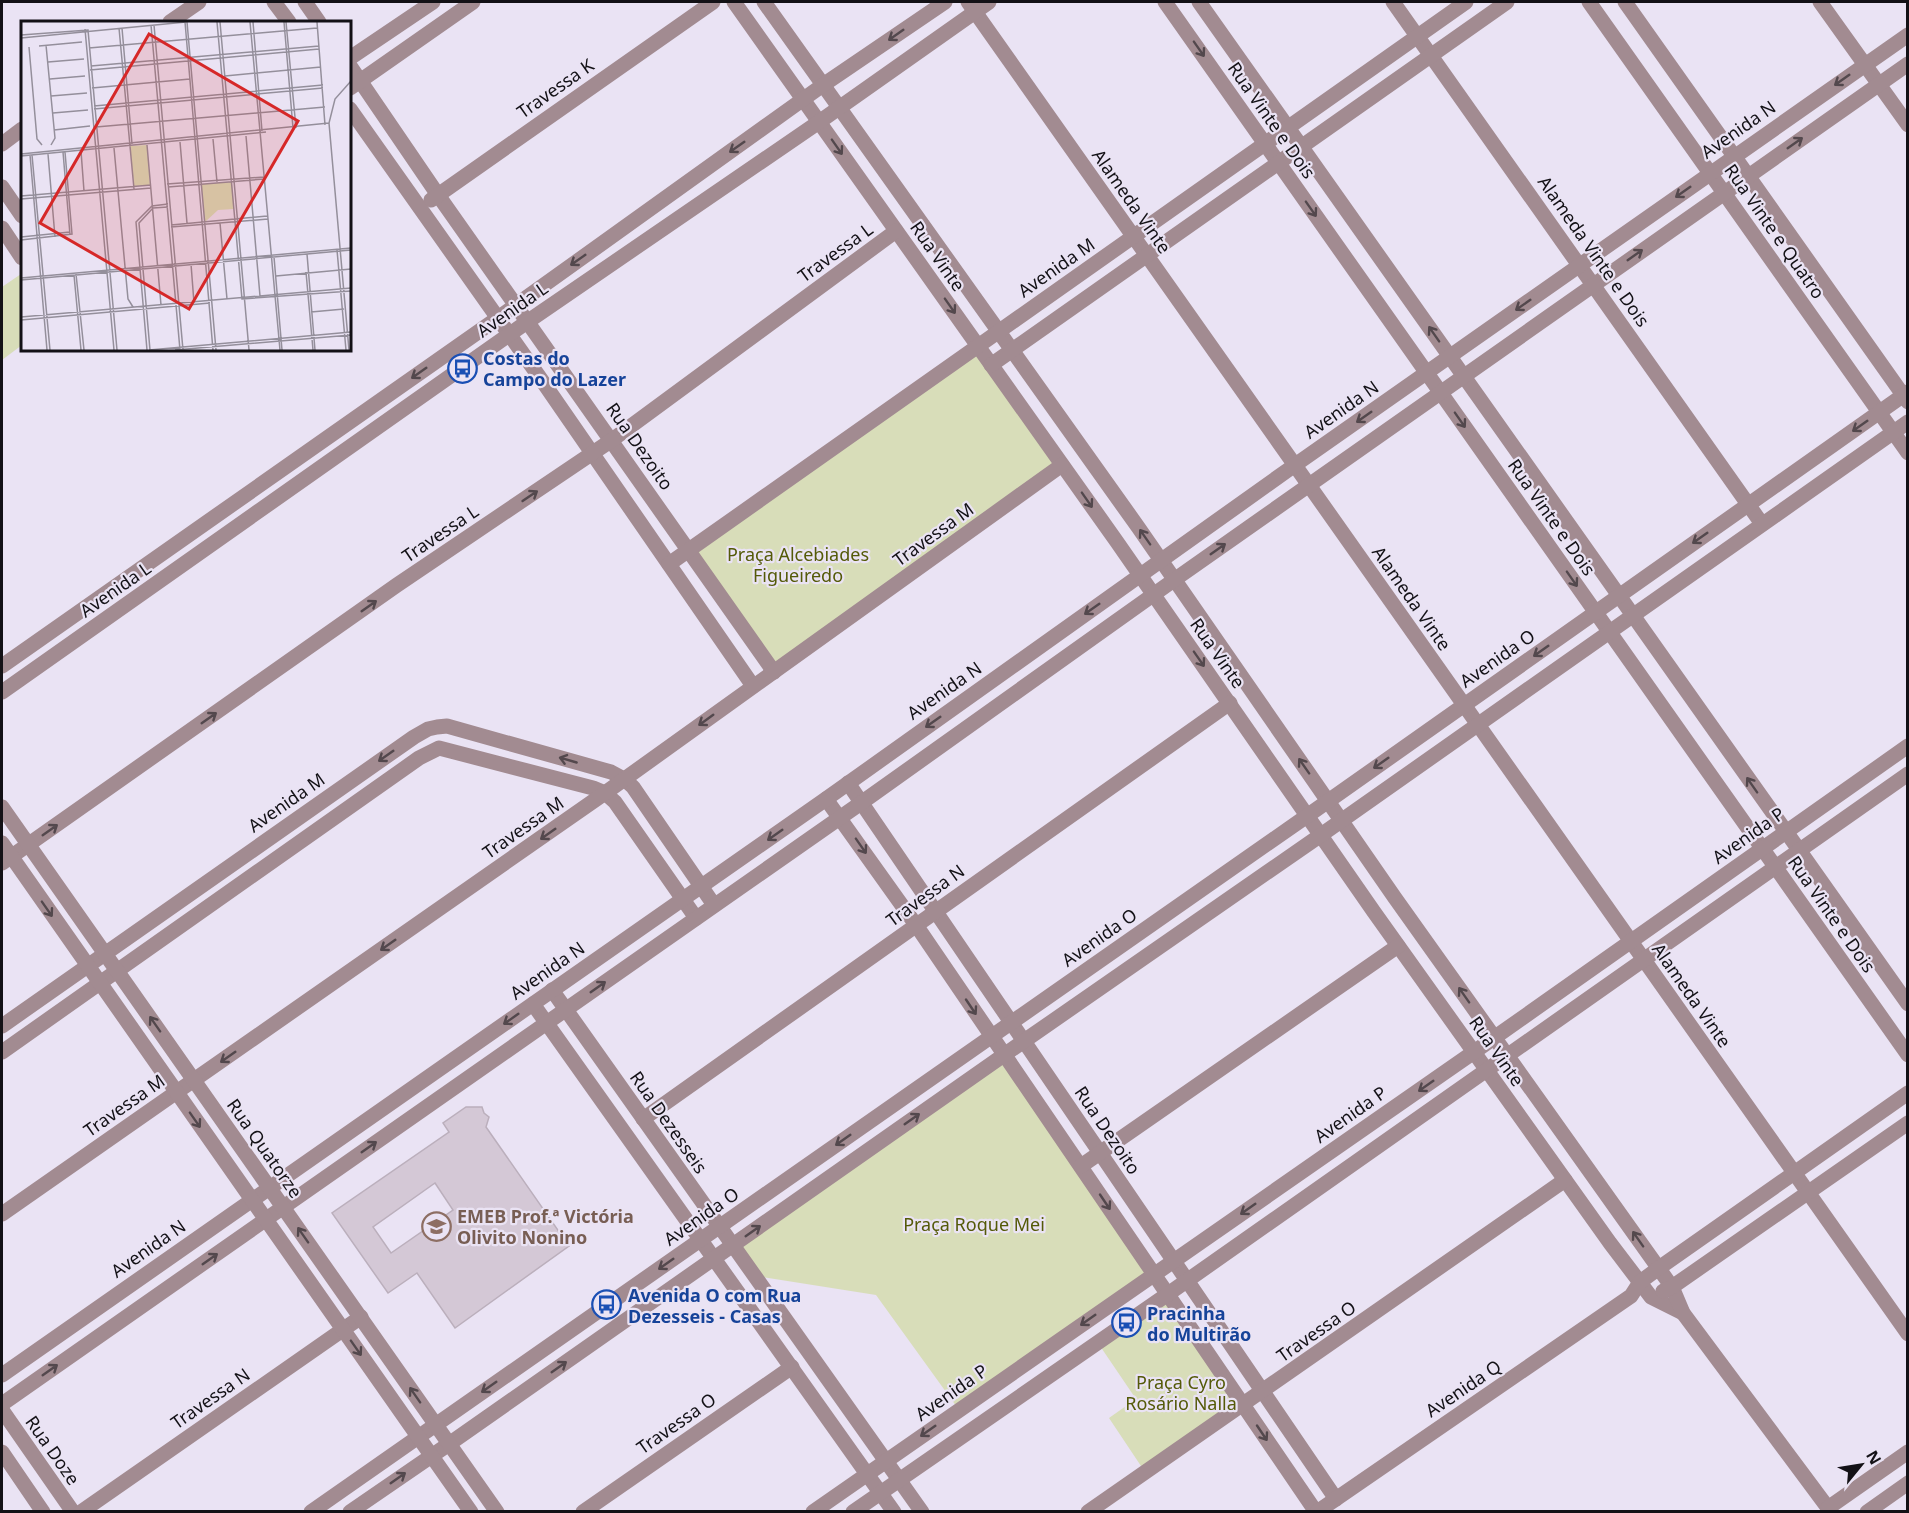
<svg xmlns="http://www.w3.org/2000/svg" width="1909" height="1513" font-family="'Noto Sans',sans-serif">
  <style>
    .green { fill: #d8ddb9 }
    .building { fill: #d4c8d6; stroke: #bbafbc; stroke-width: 1.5; fill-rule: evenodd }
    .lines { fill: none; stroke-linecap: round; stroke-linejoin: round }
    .minor { stroke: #a28b91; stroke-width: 15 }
    .tertiary { stroke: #a28b91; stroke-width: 15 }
    .oneway { stroke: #53484d }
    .labels { text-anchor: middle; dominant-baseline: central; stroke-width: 4.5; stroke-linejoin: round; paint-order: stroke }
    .street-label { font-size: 18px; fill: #131116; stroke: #eae3f4 }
    .transit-label { font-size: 18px; font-weight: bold; fill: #164399; stroke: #eae3f4; text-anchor: start }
    .park-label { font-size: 18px; fill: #545a08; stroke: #eae3f4 }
    .education-label { font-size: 18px; font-weight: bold; fill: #785e54; stroke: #eae3f4; text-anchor: start }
    .inset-road { fill: none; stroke: #948f9b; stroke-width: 1.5 }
    .view { fill: #d62828; fill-opacity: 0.15; stroke: #d62828; stroke-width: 3 }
    .inset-edge { fill: none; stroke: #131116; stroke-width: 3 }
  </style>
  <rect width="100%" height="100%" fill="#eae3f4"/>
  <g class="green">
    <path d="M21 274 22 345 2 360V287Z"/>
    <path d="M978 346 1062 465 774 671 690 550Z"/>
    <path d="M1004 1055 1154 1274 959 1410 876 1295 756 1276 733 1245Z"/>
    <path d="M1168 1294 1243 1404 1145 1472 1109 1418 1136 1399 1098 1343Z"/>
  </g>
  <path class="building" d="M466 1107H482L484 1113 489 1117 486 1127 569 1246 455 1328 417 1273 388 1293 332 1213 449 1132 443 1123ZM435 1183 453 1210 391 1253 373 1227Z"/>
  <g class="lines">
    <g class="minor">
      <path d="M274 2 289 22"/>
      <path d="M305 2 319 22"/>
      <path d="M734 2 1117 542 1374 912 1610 1243 1651 1297 1683 1313"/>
      <path d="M764 2 1138 527 1395 898 1672 1287 1683 1313 1831 1512"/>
      <path d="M968 2 1908 1334"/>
      <path d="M1165 2 1908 1055"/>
      <path d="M1199 2 1908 1004"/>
      <path d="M1393 2 1762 524"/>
      <path d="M1589 2 1908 453"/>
      <path d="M1625 2 1908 402"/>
      <path d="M1820 2 1908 125"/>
      <path d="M170 22 199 2"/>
      <path d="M350 58 433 2"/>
      <path d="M350 66 438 195 774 672"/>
      <path d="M350 88 473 2"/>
      <path d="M350 109 543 382 753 686"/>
      <path d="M2 144 22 129"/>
      <path d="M2 187 22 216"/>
      <path d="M431 200 713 2"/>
      <path d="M2 228 22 258"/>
      <path d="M991 365 1507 2"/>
      <path d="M669 564 1466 2"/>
      <path d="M2 666 498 318 823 85 945 2"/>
      <path d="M2 692 527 322 819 122 989 2"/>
      <path d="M848 783 1336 1499"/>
      <path d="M826 799 916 925 1316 1512"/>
      <path d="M2 863 397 585 612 440 896 231"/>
      <path d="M552 990 922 1512"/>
      <path d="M533 1004 894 1512"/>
      <path d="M2 1026 414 737 428 729 437 727 447 726 611 772 624 779 633 787 714 905"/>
      <path d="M2 1052 419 758 439 748 593 788 605 793 615 802 696 918"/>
      <path d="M643 1119 1230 703"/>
      <path d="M1081 1166 1398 946"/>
      <path d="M2 1214 605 793 1062 465"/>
      <path d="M1663 1291 1672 1287 1908 1123"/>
      <path d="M2 1375 826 799 1295 465 1908 35"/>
      <path d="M2 1404 861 803 1174 580 1908 64"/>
      <path d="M2 1410 73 1512"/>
      <path d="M2 1452 43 1512"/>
      <path d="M1828 1508 1908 1452"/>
      <path d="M81 1512 361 1317"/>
      <path d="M311 1512 1307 816 1908 392"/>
      <path d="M350 1512 449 1444 1024 1041 1321 835 1908 422"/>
      <path d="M583 1512 792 1367"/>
      <path d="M813 1512 1474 1052 1908 746"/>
      <path d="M853 1512 1168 1294 1908 774"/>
      <path d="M1088 1512 1565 1180"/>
      <path d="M1317 1512 1631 1296 1640 1282 1659 1268 1908 1093"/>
      <path d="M1867 1512 1908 1483"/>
    </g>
    <g class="tertiary">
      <path d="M2 807 497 1512"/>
      <path d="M2 843 471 1512"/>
    </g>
  </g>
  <defs><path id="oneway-shaft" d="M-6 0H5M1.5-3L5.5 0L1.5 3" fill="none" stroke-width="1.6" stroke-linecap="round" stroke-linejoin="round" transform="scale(1.5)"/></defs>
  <g class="oneway">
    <use href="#oneway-shaft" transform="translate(896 35) rotate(145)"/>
    <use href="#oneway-shaft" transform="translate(1199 49) rotate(55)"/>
    <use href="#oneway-shaft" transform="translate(1842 80) rotate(145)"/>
    <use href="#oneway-shaft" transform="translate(1795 143) rotate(-35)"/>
    <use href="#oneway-shaft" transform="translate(737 147) rotate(145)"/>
    <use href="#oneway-shaft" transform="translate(837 147) rotate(55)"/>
    <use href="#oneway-shaft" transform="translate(1683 192) rotate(145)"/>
    <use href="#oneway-shaft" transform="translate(1311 209) rotate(55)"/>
    <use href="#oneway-shaft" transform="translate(1635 255) rotate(-35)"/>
    <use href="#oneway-shaft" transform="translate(578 260) rotate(145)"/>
    <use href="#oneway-shaft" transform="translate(1523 305) rotate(145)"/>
    <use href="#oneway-shaft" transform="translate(950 306) rotate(55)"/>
    <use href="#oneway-shaft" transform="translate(1434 334) rotate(-125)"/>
    <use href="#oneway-shaft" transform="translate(419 373) rotate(145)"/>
    <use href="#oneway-shaft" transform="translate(1364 417) rotate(145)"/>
    <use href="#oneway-shaft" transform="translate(1460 420) rotate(55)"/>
    <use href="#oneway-shaft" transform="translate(1860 426) rotate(145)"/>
    <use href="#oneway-shaft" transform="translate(530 496) rotate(-34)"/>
    <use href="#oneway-shaft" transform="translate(1087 500) rotate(55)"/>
    <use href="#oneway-shaft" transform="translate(1145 537) rotate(-125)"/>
    <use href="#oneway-shaft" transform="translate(1700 538) rotate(145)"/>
    <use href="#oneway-shaft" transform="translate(1218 549) rotate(-35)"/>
    <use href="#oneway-shaft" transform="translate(1572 579) rotate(55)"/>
    <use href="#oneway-shaft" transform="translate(369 606) rotate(-35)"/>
    <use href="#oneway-shaft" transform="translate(1092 609) rotate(145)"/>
    <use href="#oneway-shaft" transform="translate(1541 651) rotate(145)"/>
    <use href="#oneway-shaft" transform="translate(1199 659) rotate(55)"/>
    <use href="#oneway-shaft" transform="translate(209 718) rotate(-35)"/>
    <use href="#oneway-shaft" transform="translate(706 720) rotate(144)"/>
    <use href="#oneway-shaft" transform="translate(933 722) rotate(145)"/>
    <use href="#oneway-shaft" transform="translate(386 756) rotate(145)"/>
    <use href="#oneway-shaft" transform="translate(568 760) rotate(-164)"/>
    <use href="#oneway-shaft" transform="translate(1381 763) rotate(145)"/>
    <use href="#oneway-shaft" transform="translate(1304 766) rotate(-125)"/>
    <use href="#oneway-shaft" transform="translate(1752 785) rotate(-125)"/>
    <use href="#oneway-shaft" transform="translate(50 830) rotate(-35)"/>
    <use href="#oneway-shaft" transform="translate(548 834) rotate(145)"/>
    <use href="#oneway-shaft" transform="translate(775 835) rotate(145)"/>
    <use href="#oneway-shaft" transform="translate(861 846) rotate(55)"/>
    <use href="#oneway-shaft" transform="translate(47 909) rotate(55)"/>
    <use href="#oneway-shaft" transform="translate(388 945) rotate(145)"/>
    <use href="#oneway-shaft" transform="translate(598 987) rotate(-35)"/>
    <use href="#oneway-shaft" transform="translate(1464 995) rotate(-125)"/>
    <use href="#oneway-shaft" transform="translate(971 1007) rotate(56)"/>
    <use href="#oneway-shaft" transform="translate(511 1019) rotate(145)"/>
    <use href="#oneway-shaft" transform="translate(155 1024) rotate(-125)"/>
    <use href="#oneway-shaft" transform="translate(228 1057) rotate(145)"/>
    <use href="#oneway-shaft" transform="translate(1426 1086) rotate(145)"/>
    <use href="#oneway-shaft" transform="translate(912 1119) rotate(-35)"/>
    <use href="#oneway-shaft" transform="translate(195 1120) rotate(55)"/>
    <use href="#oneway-shaft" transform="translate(843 1140) rotate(145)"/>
    <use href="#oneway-shaft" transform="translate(369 1147) rotate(-35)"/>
    <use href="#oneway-shaft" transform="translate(1105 1202) rotate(56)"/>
    <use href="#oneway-shaft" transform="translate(1248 1209) rotate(145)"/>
    <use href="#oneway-shaft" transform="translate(753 1231) rotate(-35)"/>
    <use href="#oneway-shaft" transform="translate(303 1235) rotate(-125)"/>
    <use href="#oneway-shaft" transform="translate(1638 1239) rotate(-125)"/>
    <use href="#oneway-shaft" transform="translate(210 1259) rotate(-35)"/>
    <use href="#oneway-shaft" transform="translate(666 1264) rotate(145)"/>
    <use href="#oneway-shaft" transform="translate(1088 1320) rotate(145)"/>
    <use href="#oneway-shaft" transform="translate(356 1348) rotate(55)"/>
    <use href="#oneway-shaft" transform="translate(559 1367) rotate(-35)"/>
    <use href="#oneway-shaft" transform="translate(50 1370) rotate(-35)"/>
    <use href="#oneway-shaft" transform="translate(489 1387) rotate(145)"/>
    <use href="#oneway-shaft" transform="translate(415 1395) rotate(-125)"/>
    <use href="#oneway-shaft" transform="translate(928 1431) rotate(145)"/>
    <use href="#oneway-shaft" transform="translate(1262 1433) rotate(56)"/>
    <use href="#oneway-shaft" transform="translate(398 1478) rotate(-35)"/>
  </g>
  <defs>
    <symbol id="bus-ring" viewBox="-11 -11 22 22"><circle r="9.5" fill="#eae3f4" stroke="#1a4fb4" stroke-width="1.5"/><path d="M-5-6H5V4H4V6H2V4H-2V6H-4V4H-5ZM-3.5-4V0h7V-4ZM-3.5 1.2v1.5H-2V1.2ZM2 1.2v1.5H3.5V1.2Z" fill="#1a4fb4"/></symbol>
    <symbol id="school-ring" viewBox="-11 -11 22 22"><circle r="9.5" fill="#eae3f4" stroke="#8d6e63" stroke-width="1.5"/><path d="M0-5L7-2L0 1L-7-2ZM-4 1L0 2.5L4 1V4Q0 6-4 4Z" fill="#8d6e63"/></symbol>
  </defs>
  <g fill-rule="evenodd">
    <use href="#bus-ring" x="446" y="352" width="33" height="33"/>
    <use href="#school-ring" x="420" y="1210" width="33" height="33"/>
    <use href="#bus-ring" x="590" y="1288" width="33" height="33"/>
    <use href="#bus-ring" x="1110" y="1306" width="33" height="33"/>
  </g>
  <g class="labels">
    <g class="street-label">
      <text transform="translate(555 88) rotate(-35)">Travessa K</text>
      <text transform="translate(1272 120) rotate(55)">Rua Vinte e Dois</text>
      <text transform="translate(1738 129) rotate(-35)">Avenida N</text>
      <text transform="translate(1132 201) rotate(55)">Alameda Vinte</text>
      <text transform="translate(1775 231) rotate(55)">Rua Vinte e Quatro</text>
      <text transform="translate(1594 251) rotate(55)">Alameda Vinte e Dois</text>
      <text transform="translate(835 252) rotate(-36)">Travessa L</text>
      <text transform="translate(938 256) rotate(55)">Rua Vinte</text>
      <text transform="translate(1056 267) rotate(-35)">Avenida M</text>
      <text transform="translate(512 309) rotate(-35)">Avenida L</text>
      <text transform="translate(1341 409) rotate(-35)">Avenida N</text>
      <text transform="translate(640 446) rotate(55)">Rua Dezoito</text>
      <text transform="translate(1552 517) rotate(55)">Rua Vinte e Dois</text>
      <text transform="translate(440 533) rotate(-34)">Travessa L</text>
      <text transform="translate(933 534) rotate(-36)">Travessa M</text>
      <text transform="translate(115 589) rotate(-35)">Avenida L</text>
      <text transform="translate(1412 598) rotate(55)">Alameda Vinte</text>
      <text transform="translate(1218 653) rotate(55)">Rua Vinte</text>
      <text transform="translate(1497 658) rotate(-35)">Avenida O</text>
      <text transform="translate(944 690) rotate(-35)">Avenida N</text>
      <text transform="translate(286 802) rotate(-35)">Avenida M</text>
      <text transform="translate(523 827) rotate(-35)">Travessa M</text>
      <text transform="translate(1748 835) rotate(-35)">Avenida P</text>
      <text transform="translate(925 895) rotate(-36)">Travessa N</text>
      <text transform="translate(1832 914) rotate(55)">Rua Vinte e Dois</text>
      <text transform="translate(1099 937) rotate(-35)">Avenida O</text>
      <text transform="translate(547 970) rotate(-35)">Avenida N</text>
      <text transform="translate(1692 995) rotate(55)">Alameda Vinte</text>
      <text transform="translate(1497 1051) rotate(55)">Rua Vinte</text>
      <text transform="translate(124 1105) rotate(-35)">Travessa M</text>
      <text transform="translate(1350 1114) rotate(-35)">Avenida P</text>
      <text transform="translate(669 1122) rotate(55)">Rua Dezesseis</text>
      <text transform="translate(1108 1130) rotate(56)">Rua Dezoito</text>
      <text transform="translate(265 1148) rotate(55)">Rua Quatorze</text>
      <text transform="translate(701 1216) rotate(-35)">Avenida O</text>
      <text transform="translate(148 1248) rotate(-35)">Avenida N</text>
      <text transform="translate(1316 1331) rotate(-35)">Travessa O</text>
      <text transform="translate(1463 1388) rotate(-34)">Avenida Q</text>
      <text transform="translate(951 1392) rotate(-35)">Avenida P</text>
      <text transform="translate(210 1398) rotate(-35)">Travessa N</text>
      <text transform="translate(676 1423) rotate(-35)">Travessa O</text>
      <text transform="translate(53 1450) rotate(55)">Rua Doze</text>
    </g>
    <g class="transit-label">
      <text x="483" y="358">Costas do<tspan x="483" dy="21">Campo do Lazer</tspan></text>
      <text x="628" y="1295">Avenida O com Rua<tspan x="628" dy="21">Dezesseis - Casas</tspan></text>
      <text x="1147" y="1313">Pracinha<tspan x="1147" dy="21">do Multirão</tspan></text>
    </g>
    <g class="park-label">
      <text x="798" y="554">Praça Alcebiades<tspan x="798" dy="21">Figueiredo</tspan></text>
      <text x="974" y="1224">Praça Roque Mei</text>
      <text x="1181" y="1382">Praça Cyro<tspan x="1181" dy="21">Rosário Nalla</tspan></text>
    </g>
    <g class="education-label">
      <text x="457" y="1216">EMEB Prof.ª Victória<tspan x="457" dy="21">Olivito Nonino</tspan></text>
    </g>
  </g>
  <g transform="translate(21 21)">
    <rect width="330" height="330" fill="#eae3f4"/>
    <path d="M126 124 129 164 113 165 109 125ZM211 161 213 188 197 189 184 201 180 163Z" fill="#d8ddb9"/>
    <path class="inset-road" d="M164 1 192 329M166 1 195 329M196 1 221 278 330 270M199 1 228 329M229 1 259 329M232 1 241 110M263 1 272 107M265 1 275 107M296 1 304 104M130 4 159 329M133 4 162 329M98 7 113 168M101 7 111 123M64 8 93 329M0 14 67 9 96 329M0 17 165 1M25 24 34 117 30 124M18 25 61 21M8 26 16 118 21 124M68 27 296 7M27 41 63 38M70 45 298 25M69 49 298 28M204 55 300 46M29 58 64 55M71 67 169 58M30 75 66 72M73 85 302 64M73 88 302 67M32 92 67 89M75 106 304 86M33 109 69 105M225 115 239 275M192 118 196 161M159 121 166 202M126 124 140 284M93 127 107 278 112 286M60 130 63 170M42 131 49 214M0 133 308 102M27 133 34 216M9 134 26 329M11 134 29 329M0 135 245 111M146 163 243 156M147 166 243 158M0 175 130 164M0 178 130 167M199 202 206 278M150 204 246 195M150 206 247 198M0 216 49 211M0 219 51 213 44 131M316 229 325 329M286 233 294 329M253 236 261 329M170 243 173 282M285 251 292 329M55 253 63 329M53 254 60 329M255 255 330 248M0 257 330 227M0 259 330 229M290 291 323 288M0 296 330 267M0 299 189 282M126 329 115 201 131 185 147 183M128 329 330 311M129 329 118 202 132 187 147 186M154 329 330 314M328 329 308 102 314 78 330 60"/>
    <path class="view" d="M128 13 277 100 168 288 19 202Z"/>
    <rect width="330" height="330" class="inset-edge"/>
  </g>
  <rect width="1909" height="1513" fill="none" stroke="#131116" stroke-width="6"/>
  <g transform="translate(1861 1465) rotate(60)" stroke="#eae3f4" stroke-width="4.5" paint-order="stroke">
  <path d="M0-4.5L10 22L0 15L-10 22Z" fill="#131116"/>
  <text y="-9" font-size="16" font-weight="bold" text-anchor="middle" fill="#131116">N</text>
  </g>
</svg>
